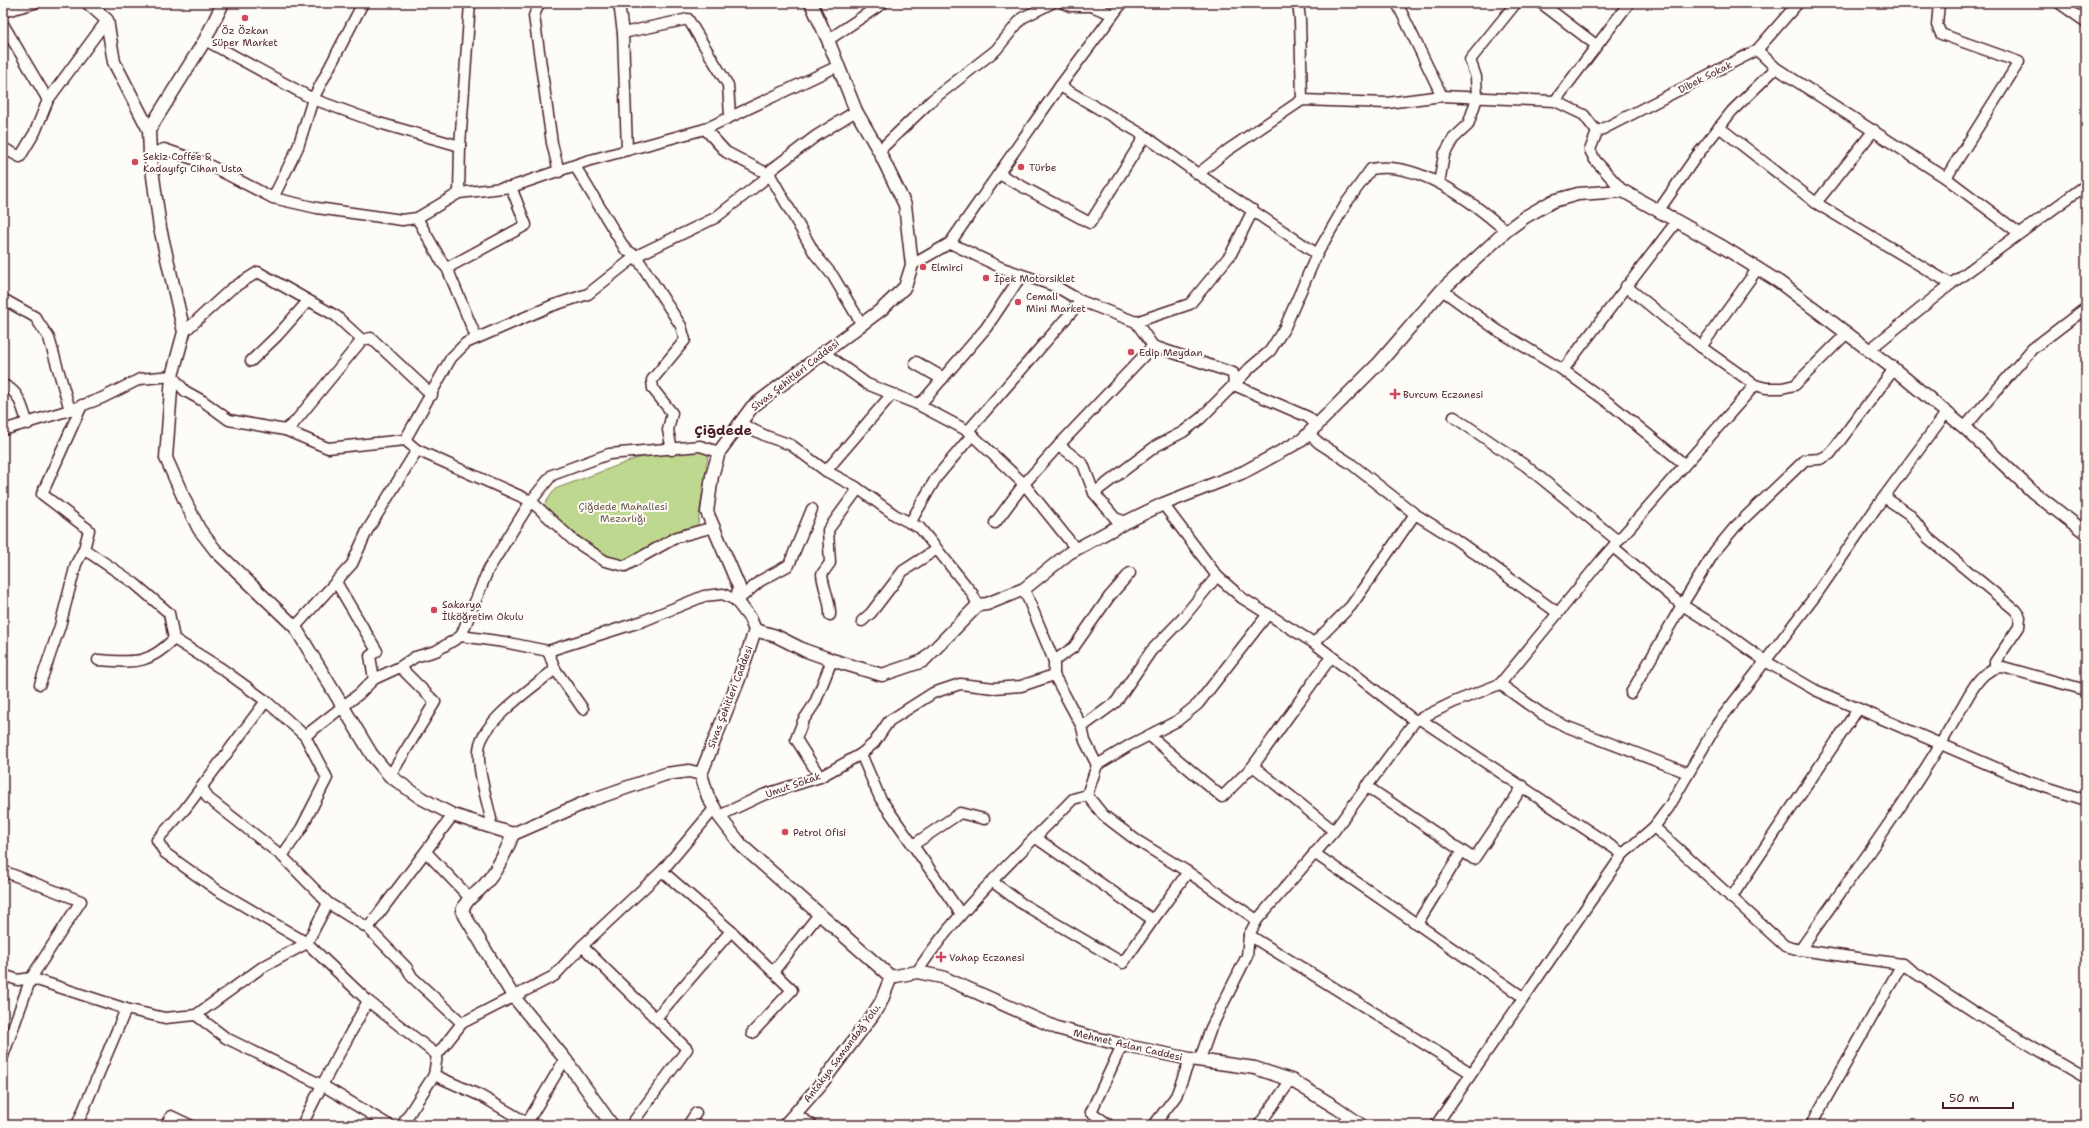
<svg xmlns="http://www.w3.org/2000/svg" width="2089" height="1128" font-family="'Shantell Sans',sans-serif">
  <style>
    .green { fill: #bfd88f; stroke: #847c5d }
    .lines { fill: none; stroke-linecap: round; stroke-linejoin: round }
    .minor-casing { stroke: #4a1f2b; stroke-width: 13 }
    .tertiary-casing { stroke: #4a1f2b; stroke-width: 15 }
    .minor { stroke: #fdfcf7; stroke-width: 10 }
    .tertiary { stroke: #fdfcf7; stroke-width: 12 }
    .poi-dot { fill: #d1495b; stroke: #fdfcf7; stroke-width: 1.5 }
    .labels { text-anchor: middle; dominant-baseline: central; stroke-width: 4; stroke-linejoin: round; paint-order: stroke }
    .poi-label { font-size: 10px; fill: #4a1f2b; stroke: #fdfcf7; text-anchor: start }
    .street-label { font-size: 10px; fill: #4a1f2b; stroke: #fdfcf7 }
    .park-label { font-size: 10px; fill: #6d5649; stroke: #fdfcf7 }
    .district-label { font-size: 14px; font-weight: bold; fill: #4a1f2b; stroke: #fdfcf7 }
  </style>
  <rect width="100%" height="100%" fill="#fdfcf7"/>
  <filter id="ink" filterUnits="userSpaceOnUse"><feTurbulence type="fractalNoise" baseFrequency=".025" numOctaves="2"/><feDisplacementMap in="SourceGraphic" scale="8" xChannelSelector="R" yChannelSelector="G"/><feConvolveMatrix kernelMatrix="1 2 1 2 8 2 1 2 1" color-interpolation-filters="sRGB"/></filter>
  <g filter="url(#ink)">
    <path class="green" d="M709 449 696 537C689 537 679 537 672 539 656 544 642 554 627 559 607 566 560 518 542 508L555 489 635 459 672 450Z"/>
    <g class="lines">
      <defs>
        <g id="minor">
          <path d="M539 3 534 16 552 143 559 172"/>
          <path d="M619 3 623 33 627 150"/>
          <path d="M1063 3 1070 6H1091L1112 14"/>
          <path d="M1298 3 1300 20 1302 100"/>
          <path d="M1397 3 1442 96"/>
          <path d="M1541 3 1596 45"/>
          <path d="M1939 3 1937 25 1941 34 2019 62 1946 178"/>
          <path d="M2059 3 2086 22"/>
          <path d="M3 12 35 3"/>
          <path d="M3 24 48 100"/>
          <path d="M623 33 688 19 728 85 730 116"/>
          <path d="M205 40 313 99 379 123 460 146"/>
          <path d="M828 40 883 3"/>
          <path d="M1757 50 1776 68 1946 178 2019 233"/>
          <path d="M1060 86 1145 136 1198 174 1317 254"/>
          <path d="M1555 101 1629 3"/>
          <path d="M1719 127 1816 203"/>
          <path d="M705 129 726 152 770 175 815 254 833 276 861 323"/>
          <path d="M1874 130 1816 203 1951 284"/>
          <path d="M1597 132 1757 50 1798 3"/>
          <path d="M3 148 20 157 35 132 48 100 107 20"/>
          <path d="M879 151 932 100 996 50 1022 18 1052 3"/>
          <path d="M150 154 164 149 205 163 273 198 317 208 402 220 417 218 459 193 511 187 587 161 705 129 838 66"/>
          <path d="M575 166 625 249 636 256 681 326 685 340 652 380 653 389 672 413 668 430 672 450"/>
          <path d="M999 174 1090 223 1145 136"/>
          <path d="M1198 174 1228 150 1302 100 1387 103 1442 96 1555 101 1584 115 1597 132 1590 150 1595 160 1623 191"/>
          <path d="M1439 183 1444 155 1453 139 1468 125 1477 98 1476 77 1470 60 1516 3"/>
          <path d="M459 193 460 146 470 3"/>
          <path d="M273 198 298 147 313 99 363 3"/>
          <path d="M1659 210 1695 158 1732 111 1776 68"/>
          <path d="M417 218 443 264 447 268 476 337"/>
          <path d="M950 243 1060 86 1122 3"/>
          <path d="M912 265 950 243 1002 268 1055 286 1081 301 1136 322 1153 346 1233 373 1234 385 1308 417 1318 426"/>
          <path d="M447 268 526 225 511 187"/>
          <path d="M1626 286 1701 347 1755 385"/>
          <path d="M1442 290 1497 330 1563 370 1613 406 1684 464"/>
          <path d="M3 299 35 317 49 338 70 410"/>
          <path d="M1136 322 1190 304 1231 254 1253 210"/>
          <path d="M184 332 231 289 258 272 336 316 362 340 294 423 285 430"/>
          <path d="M362 340 371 338 432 395"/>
          <path d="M1701 347 1758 268"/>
          <path d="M1868 351 1951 284 2086 185"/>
          <path d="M823 352 867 384 892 394"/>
          <path d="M251 361 277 336 308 301"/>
          <path d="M1894 369 1830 454 1820 459 1805 460 1735 527 1715 551 1682 605 1719 628 1765 661 1815 690 2029 782 2086 800"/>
          <path d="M1563 370 1677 221"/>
          <path d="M3 385C20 391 22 408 28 424"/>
          <path d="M917 404 924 400 986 328 1021 276"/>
          <path d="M82 405 42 494 89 530 84 549 134 583 169 613 174 639 222 669 266 701 283 716 305 736 327 778 301 829 282 856 328 903 368 928 407 968 412 977 462 1023"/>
          <path d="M1454 417 1526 466 1618 541"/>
          <path d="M739 423 766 436 791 445 826 471 856 487 895 515 920 528 972 593 978 605"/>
          <path d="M1964 428 2032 349 2086 308"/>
          <path d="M3 430 70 410 102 398 140 379 172 376 185 391 203 401 229 420 285 430 328 448 405 440 417 450 531 501 573 540 605 561 625 566 677 537 714 527"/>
          <path d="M968 431 1081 301"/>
          <path d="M1309 434 1319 443 1350 463 1415 514 1455 539 1558 613"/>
          <path d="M405 440 451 358 466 343 551 306 588 294 636 256 715 218 770 175 771 170 816 136 856 111"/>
          <path d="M1059 445 1083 464 1094 493 1115 518 1126 522"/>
          <path d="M826 471 892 394 917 404 968 431 1024 484 1059 445 1153 346"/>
          <path d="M1094 493 1156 446 1183 432 1201 418 1251 367 1270 351 1285 327 1317 254 1347 202 1371 169C1418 160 1473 202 1506 231"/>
          <path d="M1884 497 1909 514 1928 538 2015 610 2020 617 2019 627 1995 662V667"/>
          <path d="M1163 504 1217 576 1242 598 1314 643 1415 721"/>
          <path d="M910 523 936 478 972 435"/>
          <path d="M995 523 1024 484 1076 549"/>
          <path d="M1613 547 1682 605 1631 693"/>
          <path d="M336 582 377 651 370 656 374 679"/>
          <path d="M1024 589 1054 661V675L1082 727 1085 741 1097 765"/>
          <path d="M830 615C831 601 823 588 822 574L830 563 828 530 858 489"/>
          <path d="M862 621 871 613 903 571 937 549"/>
          <path d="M295 627 352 564 367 531 417 450"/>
          <path d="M461 636 488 570 531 501 552 475 609 454 700 446 719 452"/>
          <path d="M1314 643 1351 606 1415 514"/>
          <path d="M548 651 555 669 583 709"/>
          <path d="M98 660C135 662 146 666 174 639"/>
          <path d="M1054 661 1074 647 1109 597 1130 573"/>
          <path d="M40 684 60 626 76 564 84 549"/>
          <path d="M1500 684 1542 714 1565 726 1688 773"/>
          <path d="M266 701 185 809 157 840 165 853 217 890 307 943 368 1001 437 1055"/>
          <path d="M1420 719 1623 854"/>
          <path d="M1082 727 1116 702 1151 651 1182 619 1217 576"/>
          <path d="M305 736 359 694 374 679 400 667 415 657 436 651 461 636 504 642 548 651 643 621 704 596 723 594 737 601 760 581 789 565 812 509"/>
          <path d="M1150 736 1222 797 1253 766 1331 657"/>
          <path d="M861 754 880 798 961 914"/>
          <path d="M1253 766 1334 831"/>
          <path d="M390 776 435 702 400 667"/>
          <path d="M820 777 796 739 803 721 815 703 832 660"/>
          <path d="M1366 786 1474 859 1523 786"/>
          <path d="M202 787 208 798 282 856"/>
          <path d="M1087 795 1103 815 1136 840 1188 872 1257 920"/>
          <path d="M719 816 763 795 820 777 861 754 874 743 889 721 933 693 960 684 994 688 1021 686 1054 675"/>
          <path d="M489 827 491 819C487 800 475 762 480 744 488 717 534 687 555 669"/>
          <path d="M1654 827 1785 946 1800 950 1902 964 1979 1015 2086 1078"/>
          <path d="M1036 838 1153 920"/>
          <path d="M913 845 960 813 984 819"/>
          <path d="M426 852 470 898"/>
          <path d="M1314 853 1523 997"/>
          <path d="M3 871 81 901 31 978 3 1056"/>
          <path d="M662 871 731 931 792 990 752 1033"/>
          <path d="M993 882 1021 903 1123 963 1153 920 1188 872"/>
          <path d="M1731 898 1858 709"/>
          <path d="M1417 924 1462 851"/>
          <path d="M368 928 453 815"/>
          <path d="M1249 935 1471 1073"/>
          <path d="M582 946 687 1049 631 1125"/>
          <path d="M1800 950C1855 871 1915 792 1962 707 1971 691 1982 667 2003 667L2086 690"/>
          <path d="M773 972 820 913"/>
          <path d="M917 972C958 909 1021 853 1073 799L1087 795 1097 765 1130 745 1177 721 1198 704 1268 614"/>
          <path d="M3 975 18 980 31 978 126 1009 165 1018 196 1015 261 968 307 943 328 903"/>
          <path d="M196 1015 226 1038 322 1085 389 1125"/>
          <path d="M656 1018 731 931"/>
          <path d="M1200 1059 1211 1028 1247 956 1249 935 1257 920 1334 831 1415 721 1454 702 1500 684 1603 558 1755 385 1766 388H1782L1795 385 1846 334"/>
          <path d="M434 1075 481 1096 531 1125"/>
          <path d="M795 1114 812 1125"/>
          <path d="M527 1123 565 1059"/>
          <path d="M77 1125 126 1009"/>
          <path d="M166 1125 171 1116 190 1125"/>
          <path d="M302 1125 322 1085 368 1001"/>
          <path d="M402 1125 434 1075 437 1055 462 1023 554 976 582 946 662 871 714 809"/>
          <path d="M688 1125 696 1113"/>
          <path d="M1109 1125 1091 1112 1122 1045"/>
          <path d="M1154 1125 1176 1096 1190 1059"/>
          <path d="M1259 1125 1291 1080"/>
          <path d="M1436 1125 1623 854 1654 827 1669 807 1717 724 1816 595 1878 505 1946 413"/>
          <path d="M1811 1125 1902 964"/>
        </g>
        <g id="tertiary">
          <path d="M88 3 107 20 114 62 149 130 150 154 160 228 184 332 172 376 166 458 186 503 199 529 216 551 295 627 372 755 390 776 421 798 453 815 513 834 591 800 666 774 689 771 701 774"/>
          <path d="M811 3 828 40 856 111 879 151 905 205 912 265 905 287 882 309 752 407 719 452 712 476 707 512 739 587 737 601 750 618 755 630 739 679 701 774 708 797 719 816 742 846 891 977"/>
          <path d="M149 130 205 40 223 3"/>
          <path d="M916 363 942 378"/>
          <path d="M755 630 776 636 804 650 832 660 882 675 923 661 978 605 987 604 1024 589 1069 553 1126 522 1163 504 1244 472 1302 440 1380 362 1442 290 1506 231 1525 217 1553 201 1578 194 1623 191 1723 247 1779 282 1894 369 1966 429 2033 492 2086 533"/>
          <path d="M513 834C506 852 498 869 486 883 477 894 466 898 462 911L513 996 565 1059 612 1125"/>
          <path d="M891 977 917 972 942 977 1057 1028 1122 1045 1190 1059 1255 1068 1291 1080 1337 1108 1361 1125"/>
          <path d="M785 1125 821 1084 872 1016 881 1002 891 977"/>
        </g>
      </defs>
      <use href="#minor" class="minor-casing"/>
      <use href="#tertiary" class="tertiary-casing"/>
      <use href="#minor" class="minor"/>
      <use href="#tertiary" class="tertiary"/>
    </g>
  </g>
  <g class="poi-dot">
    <circle cx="245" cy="18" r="4"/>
    <circle cx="135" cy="162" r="4"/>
    <circle cx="1021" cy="167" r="4"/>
    <circle cx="923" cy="267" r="4"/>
    <circle cx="986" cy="278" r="4"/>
    <circle cx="1018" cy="302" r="4"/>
    <circle cx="1131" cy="352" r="4"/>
    <path d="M1393 388h4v4h4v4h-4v4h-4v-4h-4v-4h4z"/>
    <circle cx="434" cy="610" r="4"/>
    <circle cx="785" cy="832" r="4"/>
    <path d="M939 951h4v4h4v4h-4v4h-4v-4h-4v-4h4z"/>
  </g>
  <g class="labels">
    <g class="poi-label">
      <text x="245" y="30" text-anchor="middle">Öz Özkan<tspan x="245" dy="12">Süper Market</tspan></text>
      <text x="143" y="156">Sekiz Coffee &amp;<tspan x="143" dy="12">Kadayıfçı Cihan Usta</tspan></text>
      <text x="1029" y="167">Türbe</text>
      <text x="931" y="267">Elmirci</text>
      <text x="994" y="278">İpek Motorsiklet</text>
      <text x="1026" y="296">Cemali<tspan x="1026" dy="12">Mini Market</tspan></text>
      <text x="1139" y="352">Edip Meydan</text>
      <text x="1403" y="394">Burcum Eczanesi</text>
      <text x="442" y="604">Sakarya<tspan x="442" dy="12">İlköğretim Okulu</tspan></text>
      <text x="793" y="832">Petrol Ofisi</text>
      <text x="949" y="957">Vahap Eczanesi</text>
    </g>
    <g class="street-label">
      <text transform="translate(1705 77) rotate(-27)">Dibek Sokak</text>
      <text transform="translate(795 375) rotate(-38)">Sivas Şehitleri Caddesi</text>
      <text transform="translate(730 697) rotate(-69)">Sivas Şehitleri Caddesi</text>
      <text transform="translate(793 785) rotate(-19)">Umut Sokak</text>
      <text transform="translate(1128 1045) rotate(13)">Mehmet Aslan Caddesi</text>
      <text transform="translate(842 1053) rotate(-53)">Antakya Samandağ Yolu.</text>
    </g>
    <g class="park-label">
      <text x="623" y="506">Çiğdede Mahallesi<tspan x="623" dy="12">Mezarlığı</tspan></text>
    </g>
    <g class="district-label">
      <text x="723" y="430">Çiğdede</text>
    </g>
  </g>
  <rect width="2089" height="1128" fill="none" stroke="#fdfcf7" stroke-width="16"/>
  <rect x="8" y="8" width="2073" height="1112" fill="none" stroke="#4a1f2b" stroke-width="1.5" filter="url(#ink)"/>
  <path d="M1943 1102v6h70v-6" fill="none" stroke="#4a1f2b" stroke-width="2"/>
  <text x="1949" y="1102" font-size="12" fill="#4a1f2b" stroke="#fdfcf7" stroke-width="3" paint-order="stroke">50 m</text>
</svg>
